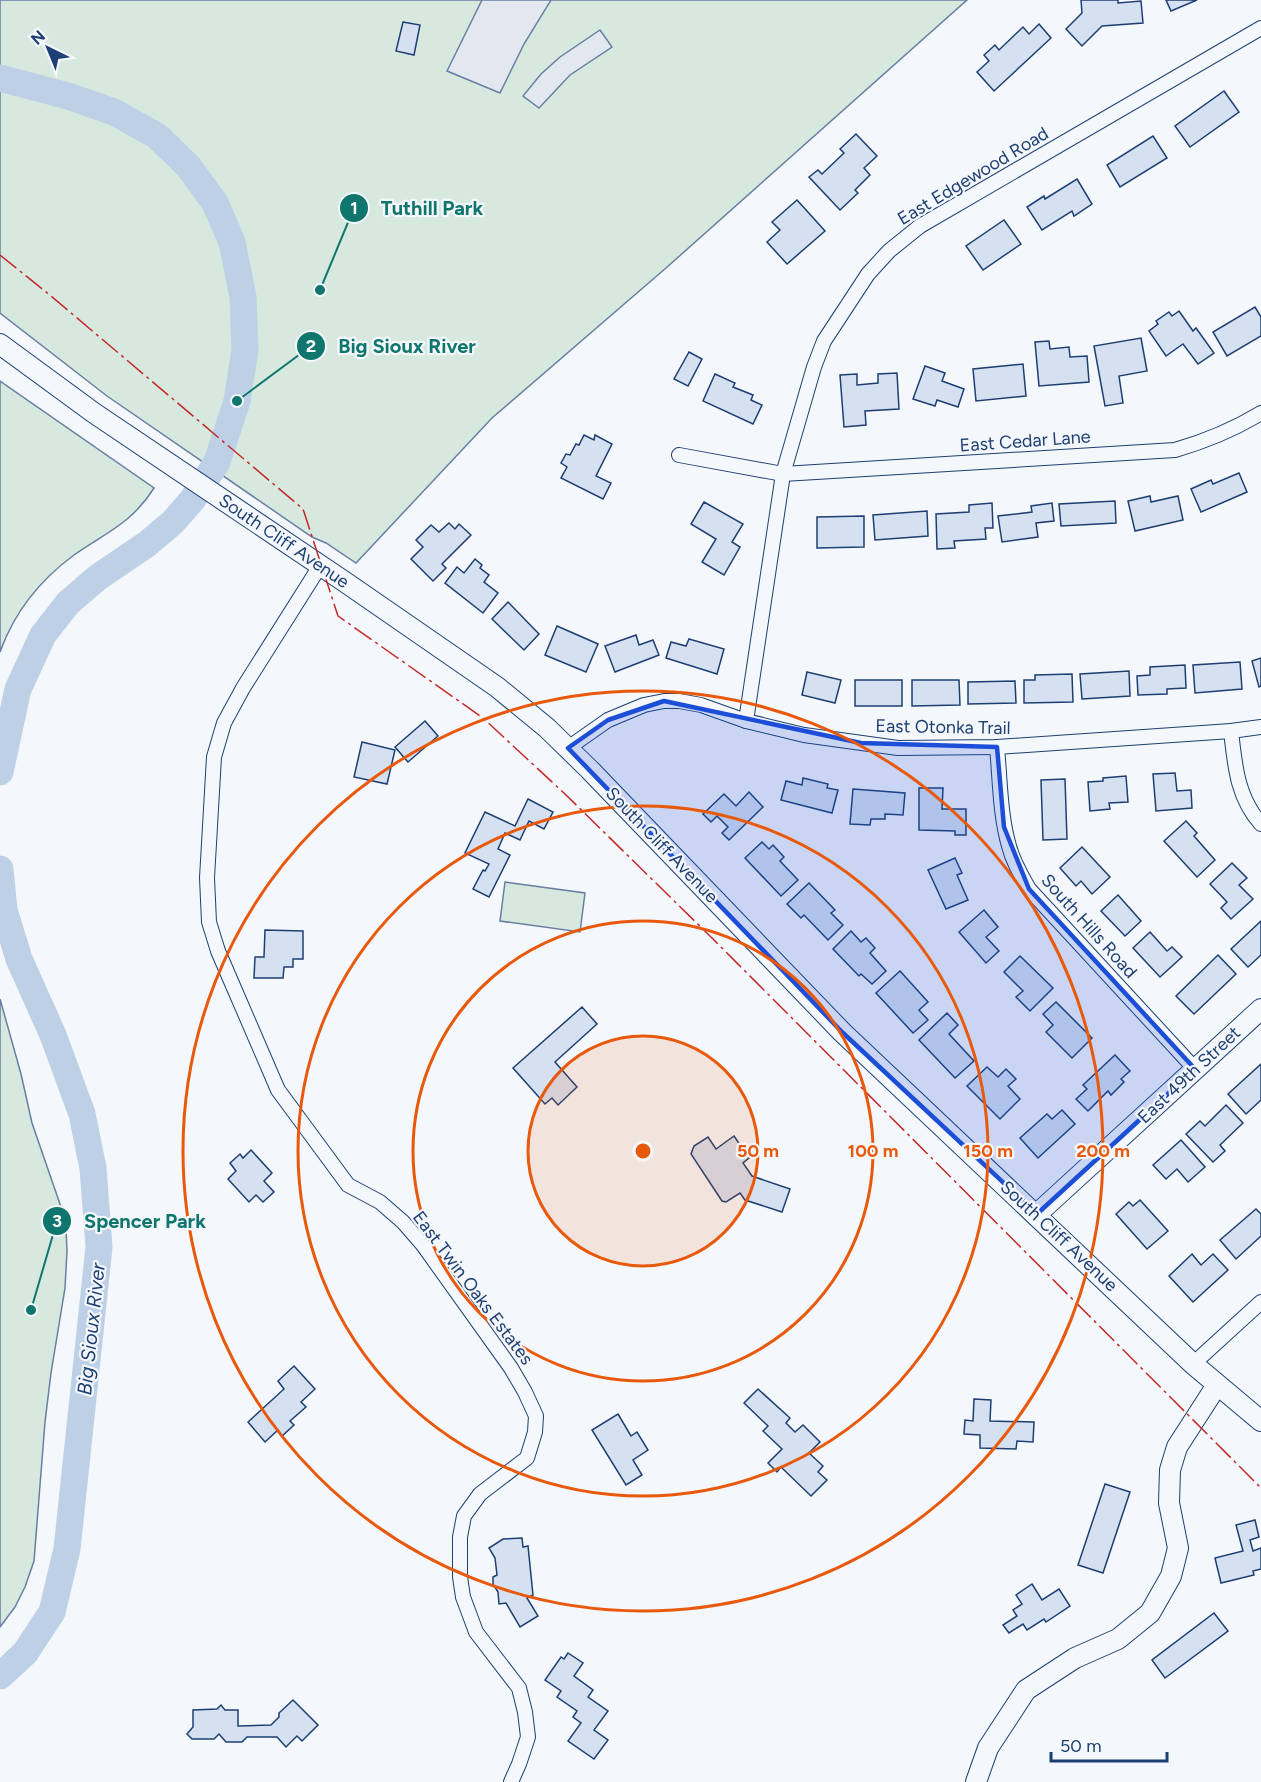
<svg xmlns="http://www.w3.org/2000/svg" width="1261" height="1782" font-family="Figtree,sans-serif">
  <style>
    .park { fill: #d7e8df; stroke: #687fa3; stroke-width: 1.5 }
    .parking { fill: #e3e8f0; stroke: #687fa3; stroke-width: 1.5 }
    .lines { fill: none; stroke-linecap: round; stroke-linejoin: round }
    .river { stroke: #bed0e5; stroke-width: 27 }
    .building { fill: #d5e0f0; stroke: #1d3f73; stroke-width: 1.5 }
    .street-casing { stroke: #1d3f73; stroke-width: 16 }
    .secondary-casing { stroke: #1d3f73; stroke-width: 22 }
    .street { stroke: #f4f7fb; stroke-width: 14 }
    .secondary { stroke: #f4f7fb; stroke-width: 20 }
    .power { stroke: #c62828; stroke-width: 1.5; stroke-dasharray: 21 4.5 3 4.5; stroke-linecap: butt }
    .marked { fill: #1d4ed8; fill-opacity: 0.2; stroke: #1d4ed8; stroke-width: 4.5; stroke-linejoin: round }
    .ring { fill: none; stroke: #e8590c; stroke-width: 3 }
    .labels { text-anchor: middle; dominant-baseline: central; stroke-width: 4.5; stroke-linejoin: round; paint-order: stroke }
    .street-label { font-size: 18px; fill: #1d3f73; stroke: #f4f7fb }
    .water-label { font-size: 20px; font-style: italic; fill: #1d3f73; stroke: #f4f7fb }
    .centre { fill: #e8590c; stroke: #f4f7fb; stroke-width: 3 }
    .ring-label { font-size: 18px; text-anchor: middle; font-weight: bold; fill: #e8590c; stroke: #f4f7fb; stroke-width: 4.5; stroke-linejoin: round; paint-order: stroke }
    .leader { fill: none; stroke: #0f766e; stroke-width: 2 }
    .callout-dot { fill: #0f766e; stroke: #f4f7fb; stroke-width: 2 }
    .mark-label { font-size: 18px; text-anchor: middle; font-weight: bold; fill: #fff }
    .callout-label { font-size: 20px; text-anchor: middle; font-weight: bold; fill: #0f766e; stroke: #f4f7fb; stroke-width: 4.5; stroke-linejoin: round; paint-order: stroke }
  </style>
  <rect width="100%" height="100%" fill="#f4f7fb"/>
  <g class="park">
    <path d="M0 0H967L666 268 492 418 356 563 326 543 312 537 107 396 0 313Z"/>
    <path d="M0 381 154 488C132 523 107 532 74 555 40 580 14 613 0 652Z"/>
    <path d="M505 882 585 893 580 932 500 921Z"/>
    <path d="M0 999 21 1074 32 1123 61 1207 66 1229 67 1251 65 1288 51 1373 45 1422 34 1561 25 1587 15 1607 0 1627Z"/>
  </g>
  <g class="parking">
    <path d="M482 0H551L524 44 500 93 447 71Z"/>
    <path d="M600 30 612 47 570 75 539 108 523 96 541 74 560 57Z"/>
  </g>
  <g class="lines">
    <g class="river">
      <path d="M0 78 68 96 114 112 157 136 189 167 215 203 232 242 243 297 245 350 237 401 217 462 193 499 173 522 147 544 97 578 68 603 43 635 18 689 0 772"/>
      <path d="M0 869 4 910 19 959 53 1035 82 1114 93 1168 99 1247 67 1549 52 1612 25 1653 0 1676"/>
    </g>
  </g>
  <g class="building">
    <path d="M1081 0H1118V3L1141 1 1143 23 1102 26 1082 46 1066 29 1082 13Z"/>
    <path d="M1166 0H1197L1171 11Z"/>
    <path d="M403 22 420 25 414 55 396 51Z"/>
    <path d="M1039 24 1051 38 994 91 977 72 989 61 984 55 995 45 999 50 1023 27 1029 34Z"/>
    <path d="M1224 91 1239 112 1190 147 1175 126Z"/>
    <path d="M856 134 877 156 864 168 870 175 855 190 858 193 840 210 809 177 818 170 822 174 844 153 840 149Z"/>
    <path d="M1153 136 1167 158 1120 187 1107 165Z"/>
    <path d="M1077 179 1092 204 1074 216 1072 211 1042 230 1027 207 1044 196 1045 199Z"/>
    <path d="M797 200 825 231 787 264 767 242 780 230 772 222Z"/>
    <path d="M1004 220 1021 244 983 270 966 246Z"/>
    <path d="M1255 307 1261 317V336L1227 356 1213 332Z"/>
    <path d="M1179 311 1193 331 1196 328 1214 353 1198 364 1183 344 1166 356 1149 331 1158 324 1156 321 1169 312 1172 316Z"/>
    <path d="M1141 338 1147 371 1119 376 1123 403 1105 406 1094 346Z"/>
    <path d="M1049 341 1050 349 1069 347 1070 357 1087 356 1089 382 1039 386 1035 342Z"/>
    <path d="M689 352 702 359 688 386 674 379Z"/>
    <path d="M1023 364 1026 396 976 401 973 369Z"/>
    <path d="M925 366 945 373 942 381 964 389 958 407 937 400 935 406 913 399Z"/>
    <path d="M897 373 899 409 865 411 866 425 844 427 840 375 857 374V385L878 383V374Z"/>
    <path d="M715 374 735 383 733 387 753 395 751 400 762 405 753 424 703 401Z"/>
    <path d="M584 435 594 440 595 435 612 444 596 476 611 483 603 499 561 478 567 467 561 463 566 454 570 455 576 444 579 445Z"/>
    <path d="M1239 473 1247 492 1201 512 1191 489 1211 480 1213 484Z"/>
    <path d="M1150 496 1151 502 1178 496 1183 520 1135 531 1128 501Z"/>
    <path d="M1115 501 1116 523 1061 526 1059 504Z"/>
    <path d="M704 502 743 524 732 542 740 547 724 575 702 562 716 539 691 524Z"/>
    <path d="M992 503 993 528H985L986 539 954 541 955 548 937 549 936 514 969 512V505Z"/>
    <path d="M1052 503 1054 521 1036 523 1038 537 1002 542 998 516 1032 512 1031 506Z"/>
    <path d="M927 511 928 536 875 540 873 515Z"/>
    <path d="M864 516V547L817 548V517Z"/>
    <path d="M449 523 455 529 459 524 471 535 442 564 446 568 433 581 411 559 423 547 416 540 431 525 439 532Z"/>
    <path d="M475 559 482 565 480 568 489 575 484 582 498 593 483 613 445 583 457 567 464 573Z"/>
    <path d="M508 602 539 634 524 650 492 619Z"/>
    <path d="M557 626 598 644 586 672 545 655Z"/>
    <path d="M636 635 639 645 653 640 659 655 615 672 605 646Z"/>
    <path d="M689 639 724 649 717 674 666 658 671 642 686 646Z"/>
    <path d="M1261 658V686L1259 687 1252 661Z"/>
    <path d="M1240 662 1242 689 1195 693 1193 665Z"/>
    <path d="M1185 665 1186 688 1167 689V694L1138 695 1137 676 1150 675V667Z"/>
    <path d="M1129 671 1130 696 1082 699 1080 674Z"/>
    <path d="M807 672 841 680 835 703 802 695Z"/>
    <path d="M1072 674 1073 702 1024 703V680H1035V675Z"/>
    <rect x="855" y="680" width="47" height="26"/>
    <path d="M912 680H959L960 705 912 706Z"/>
    <path d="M1015 681 1016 703 968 704V682Z"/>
    <path d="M425 721 438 736 408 762 395 747Z"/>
    <path d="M362 742 395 750 387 784 354 777Z"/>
    <path d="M1175 773 1177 791 1191 790 1192 808 1156 811 1153 774Z"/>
    <path d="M1126 776 1128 802 1109 803 1110 809 1090 811 1088 782 1103 781V778Z"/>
    <path d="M803 778 828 784 827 788 838 790 832 813 781 800 786 781 802 785Z"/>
    <path d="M1065 779 1067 839 1043 840 1041 780Z"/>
    <path d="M919 788H943L942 809H966V835H955V831L919 830Z"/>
    <path d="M853 789 905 793 903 815 885 814V819H871L870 825 850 824Z"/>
    <path d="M749 792 763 807 729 840 722 833 728 827 717 816 711 822 703 814 724 794 736 806Z"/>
    <path d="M528 799 553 812 544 829 529 821 520 840 505 833 498 849 510 855 489 897 473 889 483 870 485 871 489 864 465 853 485 812 515 826Z"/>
    <path d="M1186 821 1197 833 1194 836 1215 860 1197 877 1164 841Z"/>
    <path d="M762 842 769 849 773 845 784 857 780 861 798 880 781 896 745 858Z"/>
    <path d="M1082 847 1110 877 1092 894 1081 881 1076 886 1060 868Z"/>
    <path d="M955 858 962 873 957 875 968 900 946 909 928 870Z"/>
    <path d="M1232 863 1247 878 1239 885 1253 899 1231 919 1221 908 1227 902 1210 884Z"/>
    <path d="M809 883 835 910 831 913 843 925 828 940 804 915 801 918 787 904Z"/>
    <path d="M1118 895 1141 921 1125 936 1101 911Z"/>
    <path d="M984 910 998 927 986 937 999 951 986 963 959 932Z"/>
    <path d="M1261 921V955L1248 967 1231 949Z"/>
    <path d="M265 930 303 931V959H293V967H284L283 978H254L255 957H264Z"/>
    <path d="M851 931 861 942 866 938 875 948 870 953 886 971 872 984 861 974 859 976 833 949Z"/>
    <path d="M1150 932 1167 951 1172 947 1182 957 1160 977 1133 948Z"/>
    <path d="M1218 955 1236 974 1194 1014 1176 996Z"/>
    <path d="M1020 956 1053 988 1030 1011 1016 997 1023 991 1004 972Z"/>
    <path d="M900 971 928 1002 919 1010 928 1020 913 1033 876 993Z"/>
    <path d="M1056 1002 1092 1038 1072 1058 1046 1032 1053 1025 1043 1014Z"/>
    <path d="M582 1007 597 1024 555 1062 577 1087 558 1105 552 1098 545 1104 513 1068Z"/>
    <path d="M947 1013 958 1025 949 1034 974 1061 955 1078 919 1040Z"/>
    <path d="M1115 1055 1130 1071 1121 1079 1124 1082 1111 1095 1108 1091 1088 1111 1076 1099 1087 1089 1083 1085Z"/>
    <path d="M1261 1064V1100L1246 1114 1228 1094Z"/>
    <path d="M987 1067 998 1077 1006 1069 1016 1079 1008 1086 1020 1099 1000 1119 967 1086Z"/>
    <path d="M1226 1105 1243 1123 1220 1145 1225 1151 1213 1162 1186 1134 1200 1121 1205 1126Z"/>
    <path d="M1062 1110 1075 1124 1038 1158 1020 1138 1047 1114 1052 1119Z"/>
    <path d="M734 1136 749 1158 743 1163 752 1176 790 1189 782 1212 745 1200 740 1193 726 1202 722 1201 691 1154 694 1146 708 1137 716 1149Z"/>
    <path d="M1181 1140 1205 1167 1188 1182 1177 1169 1166 1179 1153 1165Z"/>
    <path d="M251 1150 272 1173 264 1181 274 1192 263 1202 256 1195 249 1202 228 1179 236 1171 230 1163 240 1154 243 1158Z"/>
    <path d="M1140 1200 1168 1231 1147 1249 1116 1214 1129 1202 1133 1206Z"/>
    <path d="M1256 1209 1261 1214V1236L1236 1259 1220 1240Z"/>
    <path d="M1192 1254 1201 1265 1213 1254 1228 1270 1193 1302 1169 1276Z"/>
    <path d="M294 1366 315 1389 301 1402 306 1407 290 1421 294 1425 282 1436 278 1430 265 1442 248 1422 284 1389 278 1381Z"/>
    <path d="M758 1389 790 1418 786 1423 795 1432 803 1425 820 1442 809 1453 823 1466 818 1472 827 1480 811 1496 781 1467 777 1472 768 1463 782 1449 763 1431 768 1426 744 1403Z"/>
    <path d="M974 1399 991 1400 990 1421 1034 1422 1033 1442 1017 1441 1016 1449 980 1448V1435L964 1434 965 1420 973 1421Z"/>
    <path d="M618 1414 631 1436 637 1432 648 1450 633 1460 642 1475 626 1485 592 1430Z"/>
    <path d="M1105 1484 1130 1492 1103 1573 1078 1565Z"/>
    <path d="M1255 1520 1259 1537 1250 1540 1253 1551 1261 1548V1569L1253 1571 1254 1575 1221 1583 1215 1558 1243 1551 1236 1525Z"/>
    <path d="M522 1538 523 1547 528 1546 533 1595 527 1598 538 1616 520 1627 506 1603 499 1604 498 1592 493 1584V1577L497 1575 495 1558 489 1548 503 1539Z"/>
    <path d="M1032 1584 1042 1600 1059 1589 1070 1606 1046 1622 1044 1619 1027 1630 1023 1624 1009 1633 1003 1625 1017 1616 1013 1610 1022 1604 1016 1595Z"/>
    <path d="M1214 1613 1228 1631 1165 1678 1152 1660Z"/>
    <path d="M568 1653 583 1663 574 1676 593 1690 588 1697 608 1711 594 1730 608 1740 594 1759 568 1741 581 1723 573 1717 577 1711 557 1697 561 1691 545 1680 561 1657 564 1659Z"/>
    <path d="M293 1700 318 1725 302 1741 297 1736 286 1747 277 1737H247L242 1742H226L219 1734 214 1739H192L187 1734 193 1727V1710L217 1709 221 1705 225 1710H238V1726L271 1725 279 1717V1713Z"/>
  </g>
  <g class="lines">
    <defs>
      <g id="street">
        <path d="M679 455 783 474 1175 450C1206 441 1233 430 1261 413"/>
        <path d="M320 566 243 688 224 723 214 757 207 878 209 922 218 951 278 1090 348 1185 380 1202 403 1222 423 1245 511 1368 525 1392 536 1416 535 1432 527 1458 480 1494 464 1516 460 1537V1577L463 1597 476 1632 519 1688 525 1712 528 1737 519 1764 511 1782"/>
        <path d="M746 721 783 474 814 367 824 341 868 274 889 251 920 226 1261 28"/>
        <path d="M1231 731C1235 766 1237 797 1261 824"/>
        <path d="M997 747C1000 779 1000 815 1009 846 1013 862 1021 875 1029 889L1195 1069"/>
        <path d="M568 748 608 720 644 705 664 701H679L701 705 746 721 804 735 898 748 997 747 1231 731 1261 727"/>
        <path d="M1193 1364 1261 1302"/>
      </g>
      <g id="secondary">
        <path d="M0 344 94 413 345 582 497 687 547 728 590 770 842 1032 1193 1364 1261 1421"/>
        <path d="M1037 1214 1261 1009"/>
        <path d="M976 1782 988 1748 1026 1690 1075 1658 1118 1639 1150 1613 1171 1576 1178 1548 1169 1503 1170 1470 1177 1447 1217 1385"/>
      </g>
    </defs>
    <use href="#street" class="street-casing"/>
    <use href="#secondary" class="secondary-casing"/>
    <use href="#street" class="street"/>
    <use href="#secondary" class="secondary"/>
    <path class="power" d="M0 255 51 296 303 509 338 616 483 718 565 794 713 939 1261 1488"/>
  </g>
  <path class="marked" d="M664 701 861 743 997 747 1004 827 1029 889 1195 1069 1037 1214 842 1032 568 748 608 720Z"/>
  <circle cx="643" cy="1151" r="115" fill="#e8590c" fill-opacity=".12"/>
  <g class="ring">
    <circle cx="643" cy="1151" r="115"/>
    <circle cx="643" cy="1151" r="230"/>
    <circle cx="643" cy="1151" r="345"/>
    <circle cx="643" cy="1151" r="460"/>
  </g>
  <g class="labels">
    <g class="street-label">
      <text transform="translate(973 176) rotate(-31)">East Edgewood Road</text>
      <text transform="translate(1025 441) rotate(-4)">East Cedar Lane</text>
      <text transform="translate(284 541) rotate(34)">South Cliff Avenue</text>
      <text transform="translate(943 727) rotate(1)">East Otonka Trail</text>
      <text transform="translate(662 845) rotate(46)">South Cliff Avenue</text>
      <text transform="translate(1089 926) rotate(48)">South Hills Road</text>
      <text transform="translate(1189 1075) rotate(-43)">East 49th Street</text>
      <text transform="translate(1059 1236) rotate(43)">South Cliff Avenue</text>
      <text transform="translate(473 1288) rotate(53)">East Twin Oaks Estates</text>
    </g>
    <g class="water-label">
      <text transform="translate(91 1329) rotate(-84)">Big Sioux River</text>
    </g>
  </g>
  <circle cx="643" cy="1151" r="9" class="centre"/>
  <g class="ring-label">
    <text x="758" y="1157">50 m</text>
    <text x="873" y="1157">100 m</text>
    <text x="988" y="1157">150 m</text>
    <text x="1103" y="1157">200 m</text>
  </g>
  <path class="leader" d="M320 290L354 208M237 401L311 346M31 1310L57 1221"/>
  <g class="callout-dot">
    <circle cx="320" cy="290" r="6"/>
    <circle cx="237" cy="401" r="6"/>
    <circle cx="31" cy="1310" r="6"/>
    <circle cx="354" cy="208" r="15"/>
    <circle cx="311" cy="346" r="15"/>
    <circle cx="57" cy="1221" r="15"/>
  </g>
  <g class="mark-label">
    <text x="354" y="214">1</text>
    <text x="311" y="352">2</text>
    <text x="57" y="1227">3</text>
  </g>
  <g class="callout-label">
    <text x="432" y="215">Tuthill Park</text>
    <text x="407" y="353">Big Sioux River</text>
    <text x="145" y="1228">Spencer Park</text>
  </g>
  <g transform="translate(48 48) rotate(317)" stroke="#f4f7fb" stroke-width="4.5" paint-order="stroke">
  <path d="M0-4.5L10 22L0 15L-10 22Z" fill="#1d3f73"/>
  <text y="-9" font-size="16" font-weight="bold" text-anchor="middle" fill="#1d3f73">N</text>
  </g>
  <path d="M1051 1752v9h116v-9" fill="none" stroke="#1d3f73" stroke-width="3"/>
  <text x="1060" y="1752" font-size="18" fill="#1d3f73" stroke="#f4f7fb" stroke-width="4.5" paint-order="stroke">50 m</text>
</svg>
